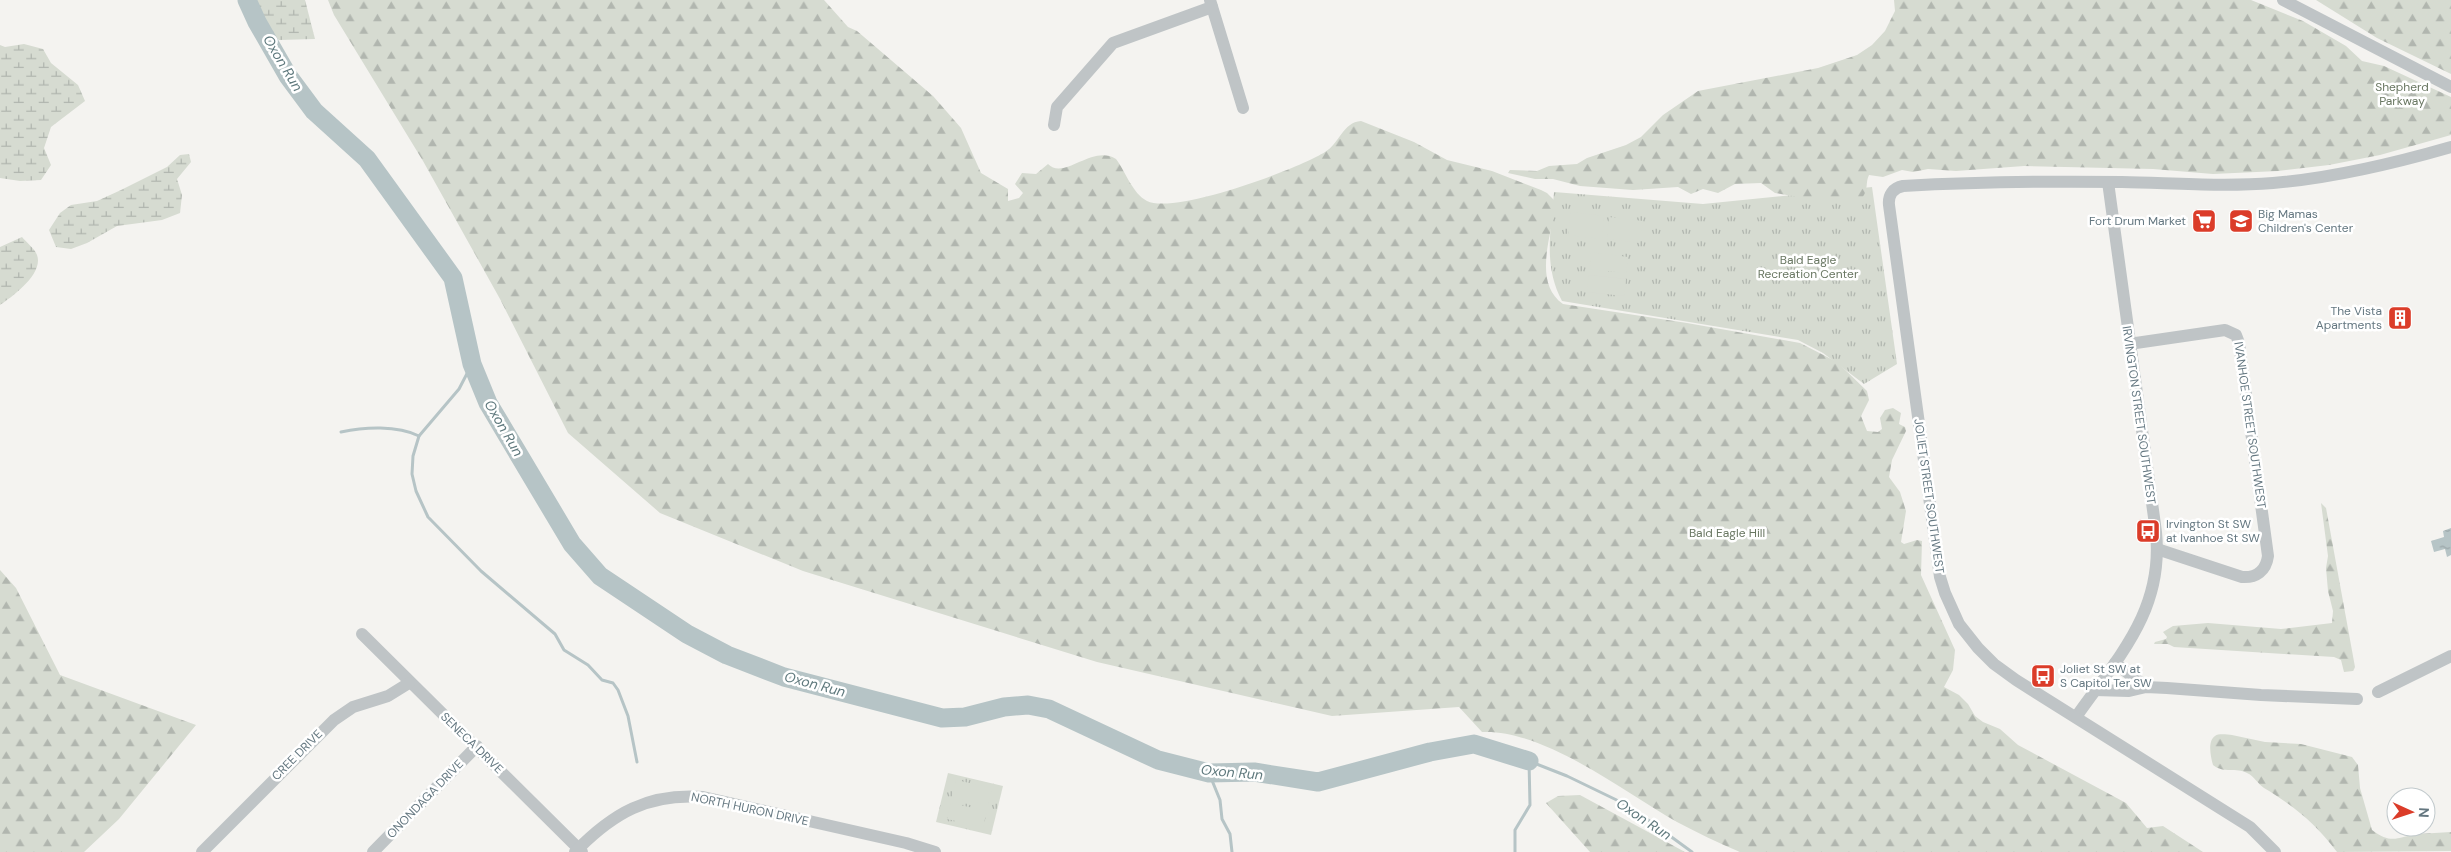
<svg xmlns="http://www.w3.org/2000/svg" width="2451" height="852" font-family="'DM Sans',sans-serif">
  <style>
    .grass { fill: url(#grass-tufts) }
    .forest { fill: url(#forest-firs) }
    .wetland { fill: url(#wetland-marsh) }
    .pitch { fill: #d6dbd1 }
    .water { fill: url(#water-ripples) }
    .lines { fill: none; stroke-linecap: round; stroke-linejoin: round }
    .stream { stroke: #b6c4c6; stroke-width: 3 }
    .river { stroke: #b6c4c6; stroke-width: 19 }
    .minor { stroke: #bfc4c6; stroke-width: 12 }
    .labels { text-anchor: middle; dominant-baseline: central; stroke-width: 5; stroke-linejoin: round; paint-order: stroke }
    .park-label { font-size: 12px; fill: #697762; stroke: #fff }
    .poi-label { font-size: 12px; fill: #647780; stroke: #fff; text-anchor: start }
    .street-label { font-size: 12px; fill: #647780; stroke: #fff }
    .water-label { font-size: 14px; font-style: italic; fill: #5f797d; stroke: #fff }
  </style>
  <defs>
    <pattern id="grass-tufts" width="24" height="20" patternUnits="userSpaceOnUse" patternTransform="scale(1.25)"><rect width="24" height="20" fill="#d6dbd1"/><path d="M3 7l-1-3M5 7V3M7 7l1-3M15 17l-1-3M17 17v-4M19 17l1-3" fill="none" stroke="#b1b6af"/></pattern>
    <pattern id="forest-firs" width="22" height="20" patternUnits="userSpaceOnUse" patternTransform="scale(1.25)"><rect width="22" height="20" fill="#d6dbd1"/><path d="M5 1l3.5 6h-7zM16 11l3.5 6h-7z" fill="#b1b6af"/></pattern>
    <pattern id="wetland-marsh" width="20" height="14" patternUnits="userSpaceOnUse" patternTransform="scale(1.25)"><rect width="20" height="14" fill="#d6dbd1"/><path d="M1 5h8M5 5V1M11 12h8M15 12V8" fill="none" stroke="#b1b6af"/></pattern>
    <pattern id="water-ripples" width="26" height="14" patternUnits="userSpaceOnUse" patternTransform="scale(1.25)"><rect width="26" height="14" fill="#b6c4c6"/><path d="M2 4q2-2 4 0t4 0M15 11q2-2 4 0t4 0" fill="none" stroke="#98a4a6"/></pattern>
  </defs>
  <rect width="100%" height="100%" fill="#f4f3f0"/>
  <g class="grass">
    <path d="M1872 187 1897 364 1864 384 1823 353 1798 340 1562 301C1543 265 1551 231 1554 192L1703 204Z"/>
    <path d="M948 773 1003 786 991 835 936 822Z"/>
  </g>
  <g class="forest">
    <path d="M328 0H824L848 27 857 31 933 96 961 128 981 173 1008 189V201L1019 198 1023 193 1015 184 1022 173 1036 174 1048 164C1064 181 1092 144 1116 159 1126 172 1132 193 1147 201 1175 215 1298 169 1325 152 1339 144 1343 122 1361 121L1414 142 1447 160 1492 171 1541 190 1547 193 1556 202C1552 234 1532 282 1563 304L1687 323 1800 343 1837 362 1867 391 1869 400 1861 416 1867 431 1878 432 1882 429 1880 418 1885 410 1893 408 1901 413 1899 424 1905 427 1906 431 1892 460 1889 477 1900 492 1906 511 1901 542 1904 544 1917 540 1922 541 1921 575 1955 650 1953 670 1944 687 1959 695 1968 704 1975 716 1983 722 2000 729 2018 745 2126 803 2147 828 2163 826 2203 852H1740C1718 843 1698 833 1677 822 1624 792 1544 729 1482 732L1459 707 1332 716 1097 662 803 571 660 513 568 433 500 299 423 161 334 15Z"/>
    <path d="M1894 0H2251L2303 21 2346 46 2362 61 2384 66 2451 97V135L2380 155 2329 165 2278 171 2213 174 2153 169 2024 166 1956 171 1928 169 1913 172 1902 170 1883 177 1869 175C1865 183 1869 189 1862 198L1822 201 1775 193 1761 183 1735 184 1718 193 1703 189 1691 194 1678 187 1633 190 1580 186 1553 179H1535L1508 173 1510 170 1537 171 1549 166 1577 164 1587 158 1626 145 1641 137 1663 115 1698 91 1818 68 1857 55 1872 45 1885 31 1895 11Z"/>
    <path d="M2316 0H2451V74L2377 38Z"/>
    <path d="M2321 503 2326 508 2355 667 2353 671 2344 672 2341 660 2334 657 2174 647 2168 644H2154L2155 642 2166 639 2167 637 2163 632 2173 626 2208 623 2281 629 2332 623 2333 611 2328 591 2326 568 2328 556Z"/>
    <path d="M0 570 16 588 60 675 196 725 119 819 84 852H0Z"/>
    <path d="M2232 735 2265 742 2301 744 2352 757 2358 765 2360 788 2372 830C2392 845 2397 837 2418 834 2429 833 2440 833 2451 832V851L2337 852C2316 824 2294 806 2264 788 2258 784 2254 776 2247 773 2236 767 2224 774 2213 765 2211 758 2207 741 2215 736 2219 733 2228 735 2232 735Z"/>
    <path d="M1580 795 1685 852H1590L1546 803 1558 796Z"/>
  </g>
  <g class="wetland">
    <path d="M246 0H305L315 39 279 40 255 20Z"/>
    <path d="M24 44 43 49 51 63 78 85 85 101 51 127 44 148 51 165 41 180 20 181 0 178V45L5 47Z"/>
    <path d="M189 154 191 162 177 179 182 195 180 213 162 220 117 226 87 243 71 249 56 247 49 230 60 213 71 205 97 201 121 190 167 167 180 155Z"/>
    <path d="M22 237C26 242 35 249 37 255 44 274 12 297 0 305V247Z"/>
  </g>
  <g class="pitch">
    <path d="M1571 212 1604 216 1602 239 1568 235Z"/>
    <path d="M1609 217 1643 221 1640 243 1607 239Z"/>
    <path d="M1591 252 1628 257 1626 273 1590 269Z"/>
    <path d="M1589 275 1626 279 1624 296 1587 292Z"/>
    <path d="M956 780 992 788 988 805 952 797Z"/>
    <path d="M951 803 987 811 983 827 947 819Z"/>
  </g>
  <path class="water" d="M2451 528V555L2447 557 2445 549 2434 552 2431 541 2444 537 2443 531Z"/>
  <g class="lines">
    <g class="stream">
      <path d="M472 364 459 389 419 436 413 456 412 474 416 491 428 517 481 571 555 634 564 650 588 665 602 680 613 683 618 690 628 716 637 762"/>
      <path d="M341 432C364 427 397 425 419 436"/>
      <path d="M1209 773 1220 800 1222 819 1230 834 1232 852"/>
      <path d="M1515 852V830L1530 805 1529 761 1567 776 1629 806 1692 852"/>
    </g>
    <path class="river" d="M247 0 257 22 288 76 314 111 367 159 453 278 472 364 488 403 572 544 600 576 687 634 727 655 784 677 942 718 965 717 1004 707 1028 705 1049 709 1158 760 1209 773 1254 772 1318 782 1430 752 1474 744 1529 761"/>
    <g class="minor">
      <path d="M1210 0 1243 108"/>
      <path d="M2283 0 2451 87"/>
      <path d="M1054 125 1057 107 1113 43 1212 7"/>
      <path d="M2129 344 2225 330 2236 335 2239 343 2268 556C2266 571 2256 578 2242 577L2157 549"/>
      <path d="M362 634 582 852"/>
      <path d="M2115 663 2146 687"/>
      <path d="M2095 690 2129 691 2146 687 2167 688 2261 695 2357 699"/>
      <path d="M2378 692 2451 656"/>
      <path d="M2076 717C2118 657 2164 611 2156 532L2108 182"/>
      <path d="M202 852 334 720 353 707 388 696 409 683"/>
      <path d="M373 852 477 746"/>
      <path d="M575 852C613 813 648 793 703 797L906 843 935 852"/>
      <path d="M2275 852 2250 827 2016 680 1994 664 1978 648 1959 624 1945 593 1940 577 1889 205C1888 195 1893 188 1903 186 1976 182 2049 181 2122 182 2173 183 2223 187 2273 183 2334 178 2392 164 2451 147"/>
    </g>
  </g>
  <defs>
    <symbol id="supermarket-square" viewBox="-11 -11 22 22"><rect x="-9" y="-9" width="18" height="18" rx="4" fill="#db3c29" stroke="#fff"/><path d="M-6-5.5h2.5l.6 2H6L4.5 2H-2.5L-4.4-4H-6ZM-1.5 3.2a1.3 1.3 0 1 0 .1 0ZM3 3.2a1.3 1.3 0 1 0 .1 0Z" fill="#fff"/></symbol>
    <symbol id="school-square" viewBox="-11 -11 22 22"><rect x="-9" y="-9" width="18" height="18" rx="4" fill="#db3c29" stroke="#fff"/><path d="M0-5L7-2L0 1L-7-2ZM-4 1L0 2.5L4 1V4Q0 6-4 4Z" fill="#fff"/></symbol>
    <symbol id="building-square" viewBox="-11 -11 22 22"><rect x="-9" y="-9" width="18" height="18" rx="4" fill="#db3c29" stroke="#fff"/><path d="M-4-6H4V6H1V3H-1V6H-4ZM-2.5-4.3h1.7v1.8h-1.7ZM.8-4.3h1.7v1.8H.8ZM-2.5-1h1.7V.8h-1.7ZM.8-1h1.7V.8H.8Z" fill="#fff"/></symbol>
    <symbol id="bus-square" viewBox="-11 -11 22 22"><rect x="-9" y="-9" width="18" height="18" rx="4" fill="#db3c29" stroke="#fff"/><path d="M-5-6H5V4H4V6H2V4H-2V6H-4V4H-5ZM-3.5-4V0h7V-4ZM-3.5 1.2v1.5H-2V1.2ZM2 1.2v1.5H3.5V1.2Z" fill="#fff"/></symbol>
  </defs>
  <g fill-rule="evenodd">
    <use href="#supermarket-square" x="2190" y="207" width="28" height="28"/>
    <use href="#school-square" x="2227" y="207" width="28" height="28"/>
    <use href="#building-square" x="2386" y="304" width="28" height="28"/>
    <use href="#bus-square" x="2134" y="517" width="28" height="28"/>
    <use href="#bus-square" x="2029" y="662" width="28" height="28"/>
  </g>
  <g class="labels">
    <g class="park-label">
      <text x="2402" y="87">Shepherd<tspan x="2402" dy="14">Parkway</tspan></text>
      <text x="1808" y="260">Bald Eagle<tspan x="1808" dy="14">Recreation Center</tspan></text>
      <text x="1727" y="533">Bald Eagle Hill</text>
    </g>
    <g class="poi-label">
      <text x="2258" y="214">Big Mamas<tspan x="2258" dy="14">Children's Center</tspan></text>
      <text x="2186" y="221" text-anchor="end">Fort Drum Market</text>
      <text x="2382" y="311" text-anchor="end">The Vista<tspan x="2382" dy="14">Apartments</tspan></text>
      <text x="2166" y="524">Irvington St SW<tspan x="2166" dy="14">at Ivanhoe St SW</tspan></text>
      <text x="2060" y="669">Joliet St SW at<tspan x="2060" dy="14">S Capitol Ter SW</tspan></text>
    </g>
    <g class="street-label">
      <text transform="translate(2139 415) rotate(82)">IRVINGTON STREET SOUTHWEST</text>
      <text transform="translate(2250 425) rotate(82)">IVANHOE STREET SOUTHWEST</text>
      <text transform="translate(1929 496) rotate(82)">JOLIET STREET SOUTHWEST</text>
      <text transform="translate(472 743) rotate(44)">SENECA DRIVE</text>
      <text transform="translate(297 755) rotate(-45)">CREE DRIVE</text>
      <text transform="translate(425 799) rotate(-46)">ONONDAGA DRIVE</text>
      <text transform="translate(750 809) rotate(12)">NORTH HURON DRIVE</text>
    </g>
    <g class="water-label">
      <text transform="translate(283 63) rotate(59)">Oxon Run</text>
      <text transform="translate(504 428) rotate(60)">Oxon Run</text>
      <text transform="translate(815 684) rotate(15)">Oxon Run</text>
      <text transform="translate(1232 772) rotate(5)">Oxon Run</text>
      <text transform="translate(1644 819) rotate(34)">Oxon Run</text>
    </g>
  </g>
  <g transform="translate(2411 812) rotate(93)"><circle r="24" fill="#ffffff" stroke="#c1c9cc"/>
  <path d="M0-4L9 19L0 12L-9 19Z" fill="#db3c29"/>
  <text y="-8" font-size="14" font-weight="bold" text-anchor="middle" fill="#647780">N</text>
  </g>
</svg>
